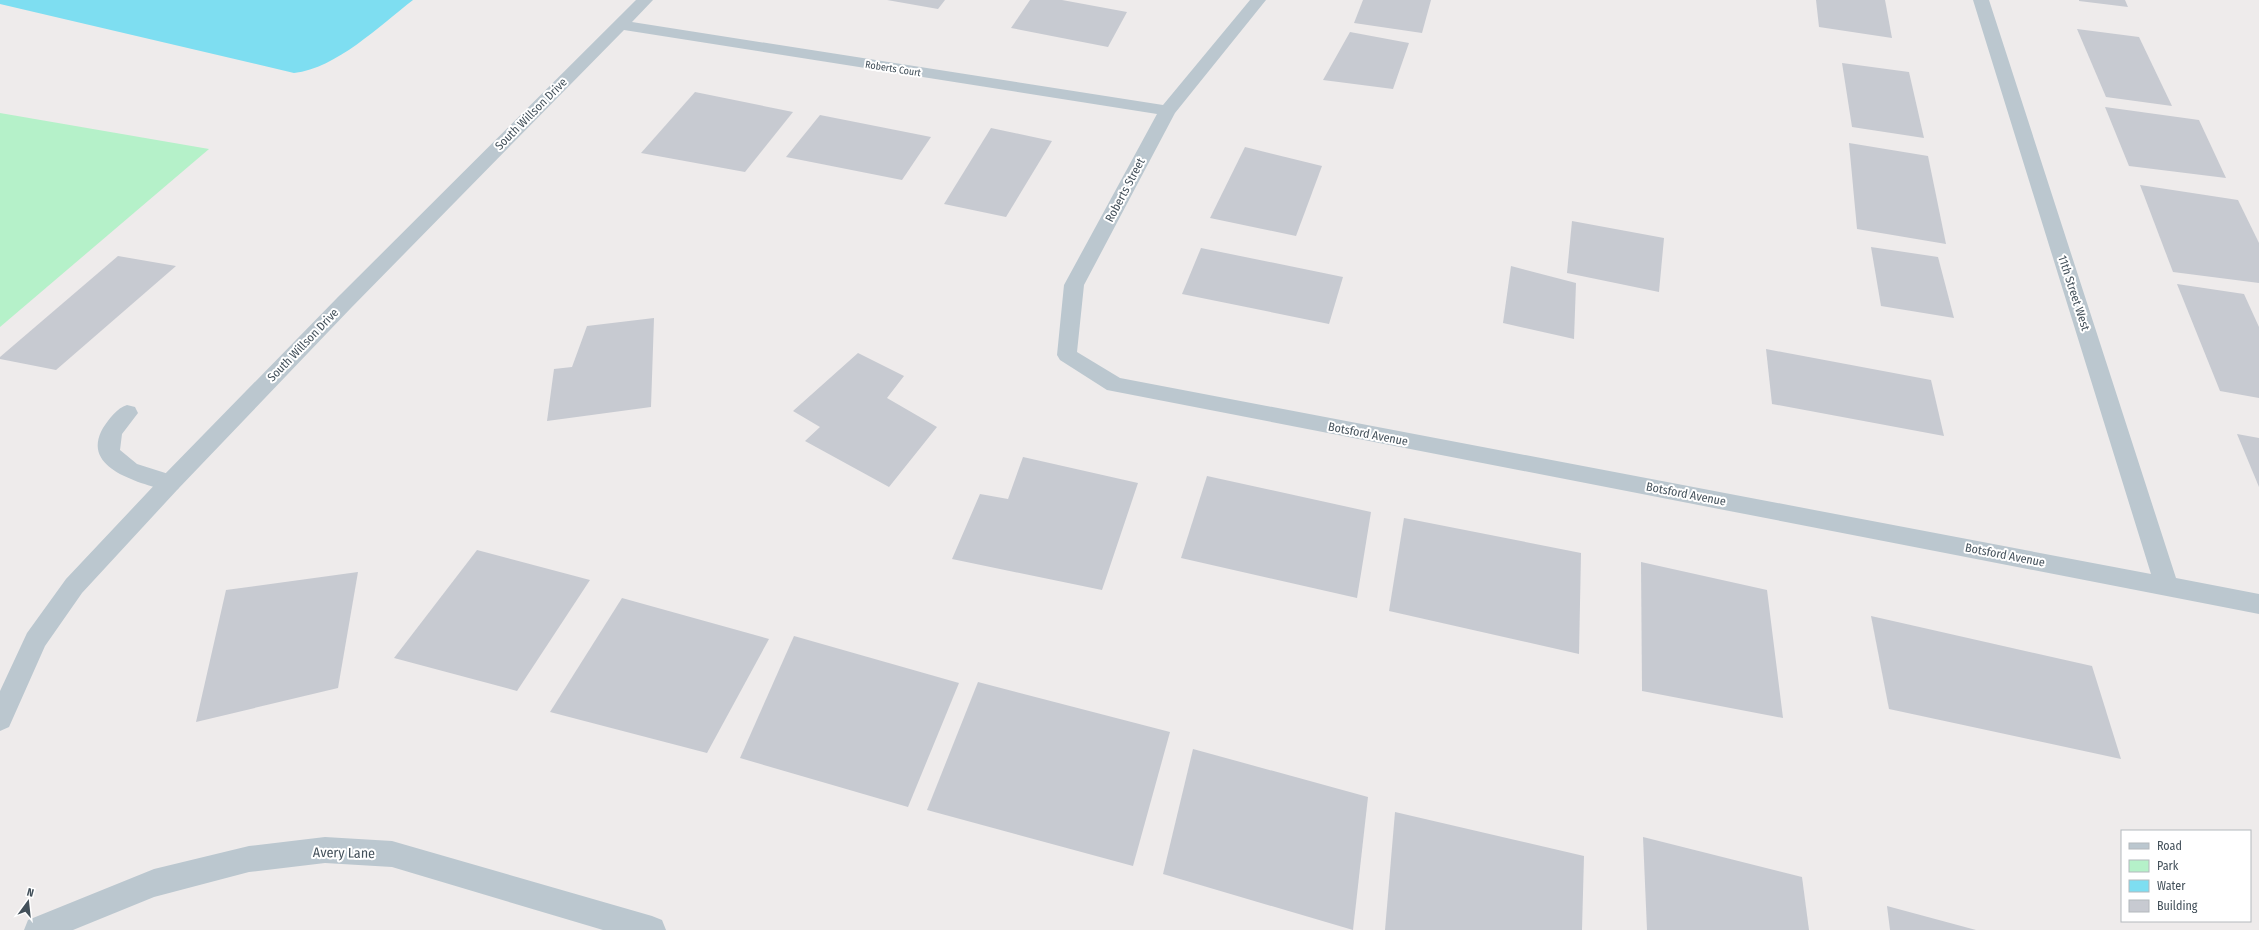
<svg xmlns="http://www.w3.org/2000/svg" width="2259" height="930" font-family="'Fira Sans Condensed',sans-serif">
  <style>
    .green { fill: #b5f1c9 }
    .water { fill: #7edef1 }
    .building { fill: #c7cad1 }
    .lines { fill: none; stroke-linecap: round; stroke-linejoin: round }
    .lane { fill: #bbc7cf; fill-rule: evenodd }
    .street { fill: #bbc7cf; fill-rule: evenodd }
    .labels { text-anchor: middle; dominant-baseline: central; stroke-width: 4; stroke-linejoin: round; paint-order: stroke }
    .far-street-label { font-size: 10px; fill: #43505a; stroke: #fff }
    .street-label { font-size: 12px; fill: #43505a; stroke: #fff }
    .near-street-label { font-size: 14px; fill: #43505a; stroke: #fff }
  </style>
  <rect width="100%" height="100%" fill="#eeebeb"/>
  <path class="green" d="M0 113 209 149 0 327Z"/>
  <path class="water" d="M0 0H413C379 26 337 68 294 73L0 4Z"/>
  <g class="building">
    <path d="M887 0H945L938 9Z"/>
    <path d="M1030 0H1062L1127 12 1108 47 1011 28Z"/>
    <path d="M1363 0H1431L1422 33 1354 23Z"/>
    <path d="M1816 0H1885L1892 38 1819 27Z"/>
    <path d="M2079 0H2125L2128 7 2079 1Z"/>
    <path d="M2077 29 2139 37 2172 106 2106 97Z"/>
    <path d="M1350 32 1409 43 1393 89 1323 80Z"/>
    <path d="M1842 63 1909 72 1924 138 1852 127Z"/>
    <path d="M695 92 793 112 745 172 641 153Z"/>
    <path d="M2105 107 2199 120 2226 178 2129 166Z"/>
    <path d="M820 115 931 137 902 180 786 157Z"/>
    <path d="M991 128 1052 141 1006 217 944 204Z"/>
    <path d="M1849 143 1928 156 1946 244 1857 229Z"/>
    <path d="M1245 147 1322 166 1296 236 1210 218Z"/>
    <path d="M2140 185 2238 200 2259 243V283L2173 272Z"/>
    <path d="M1572 221 1664 238 1659 292 1567 273Z"/>
    <path d="M1871 247 1938 257 1954 318 1881 306Z"/>
    <path d="M1201 248 1343 277 1329 324 1182 294Z"/>
    <path d="M118 256 176 266 56 370 0 359V357Z"/>
    <path d="M1511 266 1576 283 1574 339 1503 323Z"/>
    <path d="M2177 284 2244 294 2259 327V398L2220 391Z"/>
    <path d="M654 318 651 407 547 421 554 369 572 367 587 326Z"/>
    <path d="M1766 349 1931 380 1944 436 1772 404Z"/>
    <path d="M858 353 904 376 887 398 937 427 889 487 805 441 820 427 793 411Z"/>
    <path d="M2237 434 2259 438V487Z"/>
    <path d="M1023 457 1138 483 1102 590 952 559 980 494 1008 499Z"/>
    <path d="M1207 476 1371 512 1357 598 1181 558Z"/>
    <path d="M1404 518 1581 553 1579 654 1389 611Z"/>
    <path d="M477 550 590 580 517 691 394 658Z"/>
    <path d="M1641 562 1767 590 1783 718 1642 691Z"/>
    <path d="M358 572 338 688 196 722 226 590Z"/>
    <path d="M622 598 769 639 707 753 550 712Z"/>
    <path d="M1871 616 2092 666 2121 759 1889 709Z"/>
    <path d="M794 636 959 683 908 807 740 758Z"/>
    <path d="M978 682 1170 732 1133 866 927 810Z"/>
    <path d="M1193 749 1368 797 1353 930 1163 874Z"/>
    <path d="M1395 812 1584 856 1582 930H1385Z"/>
    <path d="M1643 837 1802 877 1809 930H1647Z"/>
    <path d="M1887 906 1976 930H1890Z"/>
  </g>
  <g class="lines">
    <path class="lane" d="M127 405 135 407 138 413 122 434 120 450 137 464 178 477 181 483 178 489 170 492C143 483 79 470 103 428 109 419 117 408 127 405Z"/>
    <g class="street">
      <path d="M636 0H653L632 22 1163 105 1250 0H1266L1175 113 1084 285 1077 352 1120 378 2151 574 1973 0H1989L2176 578 2259 594V614L1107 390 1060 360 1057 355 1064 285 1157 114 624 30 351 308 178 489 82 593 45 646 9 727 0 731V691L27 633 66 579 162 477 337 298Z"/>
      <path d="M325 837 392 841 652 916 662 920 666 930H603L392 867 325 863 249 872 154 897 73 930H24L28 920 154 869 249 846Z"/>
    </g>
  </g>
  <g class="labels">
    <g class="far-street-label">
      <text transform="translate(893 69) rotate(9)">Roberts Court</text>
    </g>
    <g class="street-label">
      <text transform="translate(531 114) rotate(-45)">South Willson Drive</text>
      <text transform="translate(1125 190) rotate(-62)">Roberts Street</text>
      <text transform="translate(2074 293) rotate(72)">11th Street West</text>
      <text transform="translate(303 345) rotate(-46)">South Willson Drive</text>
      <text transform="translate(1368 434) rotate(11)">Botsford Avenue</text>
      <text transform="translate(1686 494) rotate(11)">Botsford Avenue</text>
      <text transform="translate(2005 555) rotate(11)">Botsford Avenue</text>
    </g>
    <g class="near-street-label">
      <text transform="translate(344 853) rotate(1)">Avery Lane</text>
    </g>
  </g>
  <rect x="2121" y="830" width="130" height="92" fill="#ffffff" stroke="#b4b9bd"/>
  <rect x="2129" y="843" width="20" height="6" fill="#bbc7cf" stroke="#b4b9bd"/>
  <text x="2157" y="850" font-size="12" fill="#43505a">Road</text>
  <rect x="2129" y="860" width="20" height="12" fill="#b5f1c9" stroke="#b4b9bd"/>
  <text x="2157" y="870" font-size="12" fill="#43505a">Park</text>
  <rect x="2129" y="880" width="20" height="12" fill="#7edef1" stroke="#b4b9bd"/>
  <text x="2157" y="890" font-size="12" fill="#43505a">Water</text>
  <rect x="2129" y="900" width="20" height="12" fill="#c7cad1" stroke="#b4b9bd"/>
  <text x="2157" y="910" font-size="12" fill="#43505a">Building</text>
  <g transform="translate(28 902) rotate(15)" stroke="#ffffff" stroke-width="3" paint-order="stroke">
  <path d="M0-3L7 15L0 10L-7 15Z" fill="#43505a"/>
  <text y="-6" font-size="11" font-weight="bold" text-anchor="middle" fill="#43505a">N</text>
  </g>
</svg>
